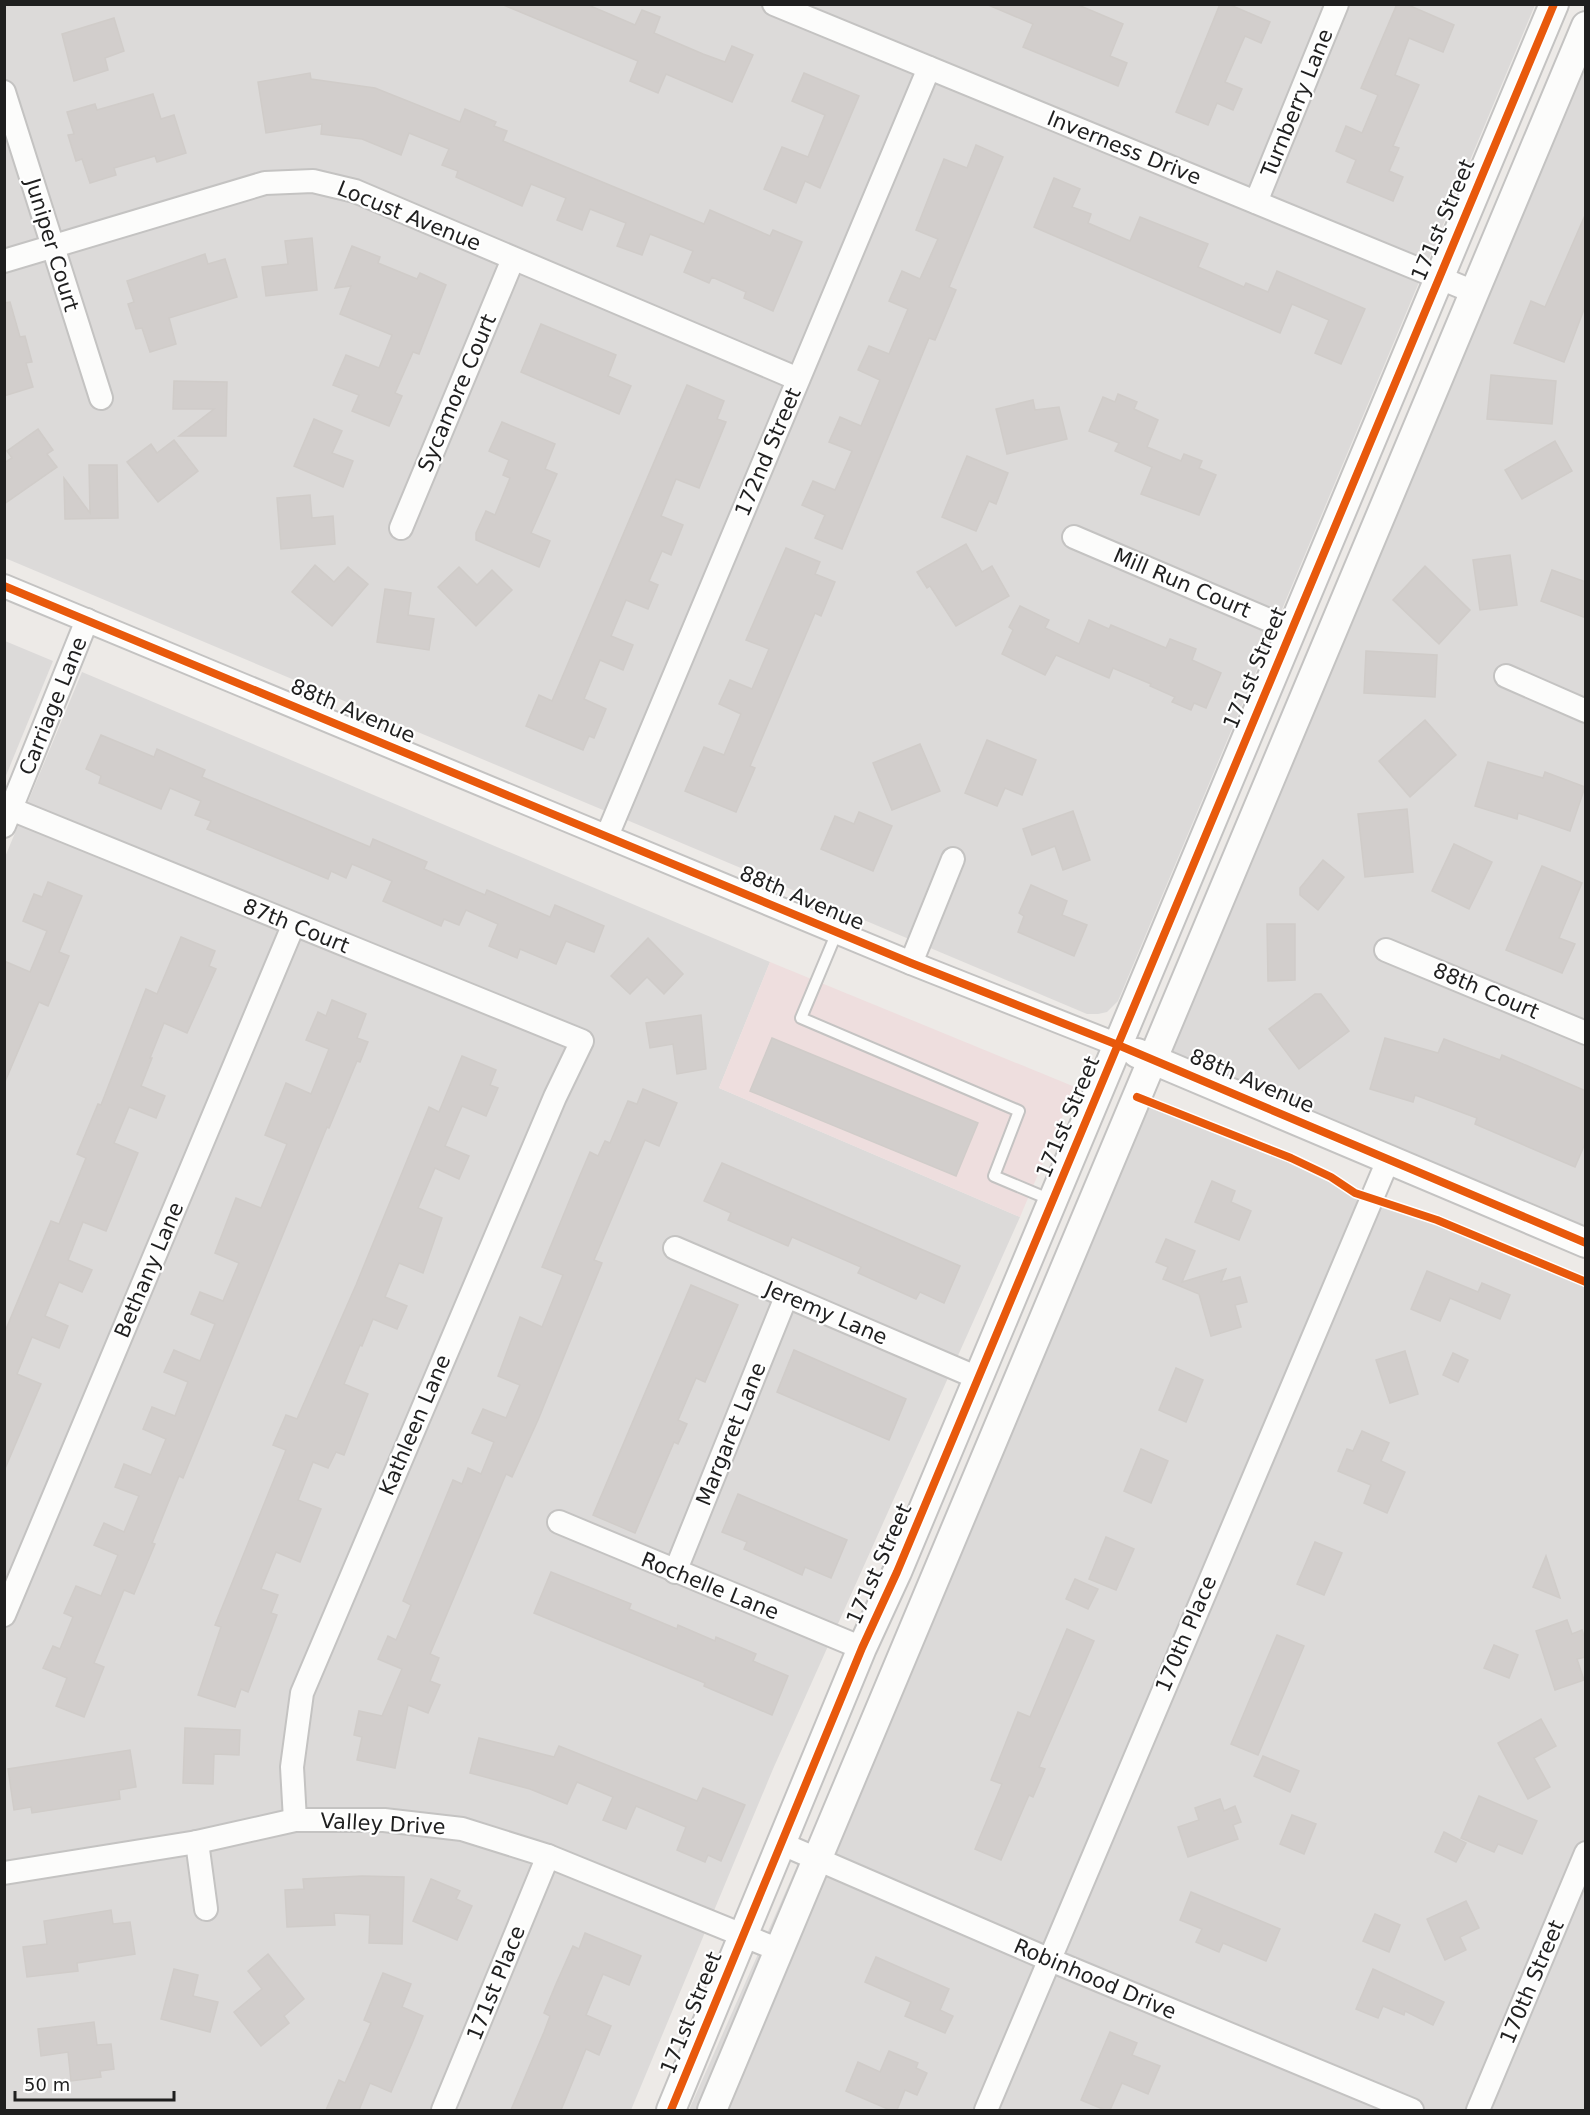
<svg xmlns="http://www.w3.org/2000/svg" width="1590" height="2115" font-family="'DejaVu Sans',sans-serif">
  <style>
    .residential { fill: #dcdad9 }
    .commercial { fill: #eedede }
    .building { fill: #d2cecc; stroke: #d0ccc9; stroke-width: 1.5 }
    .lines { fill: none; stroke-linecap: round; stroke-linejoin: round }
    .service-casing { stroke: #c4c3c2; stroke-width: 14 }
    .minor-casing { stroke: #c4c3c2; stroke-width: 26 }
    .tertiary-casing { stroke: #c4c3c2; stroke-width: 32 }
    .service { stroke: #fcfcfb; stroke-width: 10 }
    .minor { stroke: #fcfcfb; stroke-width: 22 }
    .tertiary { stroke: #fcfcfb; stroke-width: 28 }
    .cycleway-casing { stroke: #fff; stroke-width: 11 }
    .cycleway { stroke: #e8590c; stroke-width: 8 }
    .labels { text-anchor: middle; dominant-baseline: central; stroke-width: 4.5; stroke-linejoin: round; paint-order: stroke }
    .street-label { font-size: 21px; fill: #1f1f1f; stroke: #fff }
  </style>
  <rect width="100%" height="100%" fill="#edeae7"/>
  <g class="residential">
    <path d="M4 5H1535L1118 1001 1107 1012 1098 1014H1087L5 558Z"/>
    <path d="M1585 26V1244L1153 1060Z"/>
    <path d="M5 641 53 661 5 778Z"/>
    <path d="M82 672 770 962 719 1088 1020 1217 773 1769 631 2110H5V857Z"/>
    <path d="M1137 1097 1585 1285V2110H689Z"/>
  </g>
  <path class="commercial" d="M770 962 1075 1087 1020 1217 719 1088Z"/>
  <g class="building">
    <path d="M501 4H586L635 25 642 10 660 17 654 33 703 54 725 62 732 46 753 55 732 102 666 74 658 93 630 81 638 61Z"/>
    <path d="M986 4H1076L1123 24 1110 56 1127 63 1118 86 1023 47 1033 24Z"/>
    <path d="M1220 4H1228L1270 22 1261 43 1245 36 1225 82 1242 89 1233 110 1217 103 1208 125 1176 112Z"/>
    <path d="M1397 4H1406L1454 25 1443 52 1409 38 1395 75 1419 85 1393 146 1399 148 1389 171 1403 177 1393 201 1347 182 1356 160 1336 151 1346 126 1362 133 1378 95 1361 88Z"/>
    <path d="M114 18 124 51 105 58 108 70 74 81 62 34Z"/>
    <path d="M310 73 311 79 375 88 460 122 465 109 496 122 494 126 507 131 503 141 704 224 710 210 770 236 773 230 802 242 773 311 744 298 746 292 712 277 709 283 684 272 693 251 650 234 642 255 617 246 626 223 590 209 582 230 557 220 566 198 531 184 522 206 456 177 458 171 442 165 449 149 409 133 401 155 362 139 321 134 322 124 266 133 258 82Z"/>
    <path d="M804 73 859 96 820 188 805 181 796 203 764 189 782 147 808 157 825 115 792 101Z"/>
    <path d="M153 94 161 119 174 115 186 153 157 162 155 156 114 168 116 175 90 183 82 159 76 161 68 135 74 134 67 112 95 104 97 110Z"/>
    <path d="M976 145 1003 157 949 287 956 290 935 340 929 338 842 549 815 538 825 515 802 505 813 481 835 490 852 451 829 442 840 417 861 426 880 380 858 370 869 346 889 354 908 309 889 301 902 271 920 279 938 239 916 230 934 184 944 159 967 168Z"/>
    <path d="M1054 178 1080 189 1072 207 1091 214 1088 223 1130 241 1140 217 1208 244 1198 267 1244 287 1246 283 1268 292 1277 271 1365 309 1341 364 1315 353 1329 320 1292 304 1280 333 1034 227Z"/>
    <path d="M1586 213V304L1564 362 1514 343 1531 301 1545 307Z"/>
    <path d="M312 238 317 290 266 296 262 267 288 264 285 241Z"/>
    <path d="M352 246 380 257 378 263 417 279 420 273 446 285 419 354 413 352 395 393 402 396 389 426 352 411 359 395 333 385 346 355 379 368 392 335 340 314 351 286 335 288Z"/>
    <path d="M205 254 208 264 225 259 237 297 169 318 176 344 150 352 142 328 136 329 128 304 134 302 127 281Z"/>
    <path d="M10 302 20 337 25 336 32 362 26 363 33 387 4 396V303Z"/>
    <path d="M541 324 616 355 608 376 631 386 619 414 521 372Z"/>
    <path d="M1491 375 1556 381 1552 424 1487 419Z"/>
    <path d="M174 381 227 382 226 436H179L214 409H173Z"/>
    <path d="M687 385 724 401 717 419 726 422 699 488 676 479 661 516 683 525 671 555 662 551 649 581 658 585 648 609 626 600 611 636 633 645 623 670 600 660 584 699 606 709 594 738 589 736 583 750 526 726 539 695 552 701Z"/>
    <path d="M1118 394 1137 402 1134 409 1158 420 1147 447 1181 461 1184 454 1202 461 1199 468 1216 475 1199 515 1141 494 1152 467 1115 451 1119 443 1089 431 1103 397 1115 402Z"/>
    <path d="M1033 400 1035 410 1059 407 1067 439 1007 454 996 409Z"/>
    <path d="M314 419 342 431 332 453 353 461 343 487 294 466Z"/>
    <path d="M502 422 555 444 545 469 557 474 531 533 550 541 539 567 476 540V533L486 511 495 515 510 478 503 475 509 460 489 451Z"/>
    <path d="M38 429 53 450 47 454 57 467 4 504V463L12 458 7 451Z"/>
    <path d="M174 440 198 471 158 502 127 462 151 444 157 453Z"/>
    <path d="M1555 441 1572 471 1522 499 1505 470Z"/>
    <path d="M967 456 1008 473 996 504 989 501 976 531 942 517Z"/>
    <path d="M89 465H117L118 518 65 519 64 478 90 513Z"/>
    <path d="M310 495 312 518 333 516 335 544 281 549 277 498Z"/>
    <path d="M966 544 982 572 992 566 1009 596 956 626 930 586 927 588 917 572Z"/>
    <path d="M786 548 820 562 815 574 835 582 821 616 815 613 750 766 755 768 736 812 685 791 704 747 724 755 741 714 719 704 730 680 752 689 769 649 746 640Z"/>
    <path d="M1510 555 1517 605 1480 610 1473 560Z"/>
    <path d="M315 565 334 582 348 567 368 584 332 626 292 592Z"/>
    <path d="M1425 566 1470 610 1439 644 1393 600Z"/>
    <path d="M459 567 477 585 492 570 512 590 476 626 438 587Z"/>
    <path d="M1552 570 1586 582V618L1541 601Z"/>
    <path d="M385 589 411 593 408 615 434 619 429 650 377 642Z"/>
    <path d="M1020 606 1049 620 1045 628 1079 644 1089 620 1109 629 1111 625 1166 648 1170 639 1196 649 1192 660 1221 673 1206 708 1194 703 1191 710 1172 702 1175 697 1150 686 1151 684 1113 668 1109 678 1056 655 1045 675 1002 654 1013 630 1009 627Z"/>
    <path d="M1366 651 1437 655 1435 697 1364 693Z"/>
    <path d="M1425 720 1456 755 1410 797 1379 761Z"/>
    <path d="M101 735 154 757 157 749 205 770 202 777 370 847 373 839 427 862 424 869 485 895 487 890 550 917 555 905 604 926 594 952 566 941 556 964 520 949 517 958 489 946 498 924 466 910 459 925 444 919 441 926 383 901 392 881 352 864 346 878 331 871 328 879 207 829 211 821 195 815 201 801 170 788 161 809 99 783 101 776 86 769Z"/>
    <path d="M987 740 1036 760 1022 795 1005 788 997 806 965 793Z"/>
    <path d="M920 744 940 791 892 810 873 763Z"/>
    <path d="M1488 762 1543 778 1545 772 1585 787 1570 831 1518 813 1517 819 1475 806Z"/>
    <path d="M1407 809 1413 872 1365 877 1358 814Z"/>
    <path d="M1073 811 1090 860 1063 870 1055 846 1032 855 1023 829Z"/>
    <path d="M859 812 892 826 873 871 821 849 835 816 854 824Z"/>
    <path d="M1454 844 1492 862 1469 909 1432 891Z"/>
    <path d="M1323 860 1344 877 1318 910 1300 895V888Z"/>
    <path d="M1542 866 1582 883 1559 938 1575 944 1562 973 1506 950Z"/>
    <path d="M48 882 82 896 59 952 69 956 48 1006 39 1002 4 1084V961L30 972 47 931 23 921 34 894 42 897Z"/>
    <path d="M1031 885 1067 901 1062 915 1087 925 1074 956 1018 932 1024 916 1019 913Z"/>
    <path d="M1267 924H1295V980L1268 981Z"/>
    <path d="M181 937 215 951 209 966 216 969 187 1033 164 1023 150 1058H152L141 1086 165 1096 156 1118 129 1107 114 1143 138 1153 106 1231 83 1222 68 1260 92 1270 82 1292 59 1282 45 1316 68 1326 59 1348 32 1337 17 1374 41 1384 4 1471V1334L51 1221 59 1224 86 1158 77 1154 98 1104 101 1105 146 989 157 994Z"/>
    <path d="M648 938 683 974 664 994 647 977 630 994 611 976Z"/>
    <path d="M1315 994H1321L1349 1031 1299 1069 1269 1029Z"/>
    <path d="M332 1000 366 1014 357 1038 368 1042 360 1062 357 1061 329 1128 327 1127 183 1478 179 1476 152 1543 155 1544 134 1594 124 1590 94 1663 104 1667 84 1717 56 1706 67 1678 43 1668 53 1646 60 1649 73 1617 64 1613 76 1586 101 1596 118 1555 94 1545 104 1523 124 1532 139 1496 115 1487 124 1464 151 1475 166 1439 143 1429 152 1407 175 1416 188 1382 164 1372 174 1350 200 1361 215 1324 191 1314 200 1292 223 1301 239 1263 215 1253 236 1198 261 1208 287 1144 265 1135 286 1083 311 1094 329 1049 306 1040 318 1012 326 1016Z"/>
    <path d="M701 1015 706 1069 677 1074 673 1044 650 1048 646 1023Z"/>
    <path d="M772 1038 978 1123 956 1176 750 1091Z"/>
    <path d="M1385 1038 1438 1053 1444 1039 1500 1060 1502 1055 1586 1091V1141L1575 1167 1475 1124 1477 1118 1415 1095 1413 1102 1370 1089Z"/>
    <path d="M462 1056 496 1070 490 1085 498 1088 486 1116 462 1106 445 1146 469 1156 459 1179 435 1168 418 1208 442 1218 423 1273 399 1263 385 1297 407 1306 397 1329 373 1319 362 1346 360 1345 344 1384 368 1394 344 1455 336 1452 328 1468 313 1462 298 1500 321 1509 300 1562 276 1552 261 1589 278 1595 271 1613 277 1615 248 1692 241 1689 235 1707 198 1695 221 1627 215 1625 286 1450 273 1445 286 1415 297 1419 356 1285 429 1107 439 1112Z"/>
    <path d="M643 1089 677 1103 659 1146 645 1140 594 1260 602 1263 538 1420 512 1477 506 1474 430 1654 439 1658 430 1681 440 1685 428 1713 408 1705 395 1768 357 1760 362 1737 354 1735 359 1711 382 1716 402 1669 378 1659 388 1636 396 1640 411 1605 403 1601 453 1480 462 1484 468 1468 481 1474 494 1442 472 1433 483 1409 506 1418 520 1385 498 1376 520 1317 542 1327 563 1275 542 1267 578 1180 590 1152 598 1156 605 1141 610 1143 628 1101 637 1104Z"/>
    <path d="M722 1163 960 1266 944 1303 920 1292 916 1299 858 1273 861 1267 792 1237 788 1246 728 1220 731 1213 704 1201Z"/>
    <path d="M1212 1181 1235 1191 1231 1202 1251 1211 1239 1240 1195 1222Z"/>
    <path d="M1166 1239 1195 1251 1182 1282 1226 1269 1221 1282 1240 1277 1247 1302 1235 1305 1241 1327 1211 1336 1199 1294 1163 1279 1168 1267 1156 1262Z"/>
    <path d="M1427 1271 1478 1292 1482 1283 1510 1295 1500 1319 1450 1298 1440 1321 1411 1309Z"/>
    <path d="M691 1285 738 1305 705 1382 696 1378 678 1420 687 1424 678 1444 674 1442 635 1533 593 1515Z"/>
    <path d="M794 1350 906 1399 889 1440 777 1392Z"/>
    <path d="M1405 1351 1418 1394 1390 1403 1376 1360Z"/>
    <path d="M1453 1353 1468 1360 1458 1382 1443 1375Z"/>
    <path d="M1176 1368 1203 1380 1186 1422 1159 1410Z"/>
    <path d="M1362 1431 1389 1443 1381 1461 1405 1472 1387 1513 1364 1503 1371 1485 1338 1471 1347 1449 1353 1451Z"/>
    <path d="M1141 1449 1168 1461 1151 1503 1124 1491Z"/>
    <path d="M738 1494 847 1540 831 1578 805 1567 802 1575 780 1565 744 1549 747 1542 722 1532Z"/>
    <path d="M1106 1537 1134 1549 1116 1590 1089 1579Z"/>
    <path d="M1315 1542 1342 1553 1324 1595 1297 1584Z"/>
    <path d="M1546 1556 1560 1598 1533 1587Z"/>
    <path d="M551 1572 631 1604 629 1609 677 1629 678 1625 715 1641 716 1637 756 1654 753 1661 788 1676 772 1715 704 1686 705 1683 534 1613Z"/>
    <path d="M1075 1579 1098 1589 1088 1609 1066 1599Z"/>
    <path d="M1567 1620 1572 1634 1582 1630 1586 1642V1657L1577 1659 1584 1680 1555 1690 1536 1631Z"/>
    <path d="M1067 1629 1094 1641 1039 1767 1045 1769 1033 1797 1029 1795 1001 1860 975 1849 1002 1784 991 1780 1018 1712 1030 1717Z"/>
    <path d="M1277 1635 1304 1646 1258 1755 1231 1744Z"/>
    <path d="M1494 1645 1518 1655 1509 1678 1484 1668Z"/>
    <path d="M1541 1719 1556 1746 1534 1758 1550 1787 1528 1799 1498 1743Z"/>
    <path d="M185 1728 240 1730 239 1755 214 1754 213 1784 183 1783Z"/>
    <path d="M479 1738 554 1757 559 1746 697 1801 703 1788 745 1805 721 1861 708 1855 705 1862 677 1850 686 1827 636 1806 626 1829 603 1820 613 1797 577 1782 567 1804 530 1789 470 1773Z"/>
    <path d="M130 1750 136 1787 119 1790 120 1799 32 1813 31 1807 14 1810 8 1769Z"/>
    <path d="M1263 1756 1299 1771 1290 1792 1254 1776Z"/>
    <path d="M1479 1796 1537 1821 1522 1854 1498 1844 1494 1852 1461 1838Z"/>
    <path d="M1220 1799 1224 1811 1235 1806 1241 1822 1233 1825 1238 1839 1188 1857 1178 1827 1199 1820 1195 1808Z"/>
    <path d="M1292 1815 1316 1824 1304 1854 1280 1844Z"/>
    <path d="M1444 1832 1466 1843 1456 1862 1435 1852Z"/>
    <path d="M362 1876 404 1877 402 1944 369 1943 370 1915 334 1913 335 1925 287 1927 285 1890 304 1889 303 1879Z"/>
    <path d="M431 1879 460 1891 456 1899 472 1906 457 1940 413 1921Z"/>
    <path d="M1191 1892 1280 1929 1266 1961 1223 1943 1219 1952 1196 1942 1202 1929 1180 1920Z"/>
    <path d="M1466 1901 1479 1928 1460 1937 1466 1950 1445 1960 1427 1919Z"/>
    <path d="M111 1910 113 1924 130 1922 135 1954 77 1963 78 1971 27 1977 23 1947 47 1944 44 1921Z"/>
    <path d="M1375 1914 1400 1925 1389 1952 1363 1941Z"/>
    <path d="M585 1933 641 1956 629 1985 603 1974 586 2015 611 2026 599 2055 586 2049 561 2110H511L544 2032 550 2016 544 2013 556 1984 573 1946 579 1949Z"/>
    <path d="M268 1954 304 1999 284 2016 289 2023 261 2046 234 2012 262 1989 248 1971Z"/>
    <path d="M876 1957 949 1989 940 2010 953 2016 945 2033 905 2016 911 2002 865 1982Z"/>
    <path d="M174 1969 198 1975 193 1996 218 2002 210 2032 161 2019Z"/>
    <path d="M1373 1969 1444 2002 1433 2025 1405 2011 1404 2015 1383 2006 1378 2018 1356 2009Z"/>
    <path d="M383 1973 411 1984 402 2007 423 2016 413 2041 391 2092 370 2083 359 2110H326L339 2080 345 2083 371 2023 364 2020Z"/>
    <path d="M94 2022 97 2045 111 2044 114 2069 100 2071 101 2077 71 2081 68 2052 41 2056 38 2029Z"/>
    <path d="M1110 2032 1137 2043 1132 2055 1160 2066 1148 2094 1122 2083 1110 2110H1105L1081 2100Z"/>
    <path d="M889 2051 918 2063 916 2068 927 2073 917 2095 905 2090 897 2110H890L846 2091 858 2062 880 2072Z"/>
  </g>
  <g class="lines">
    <defs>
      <path id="service" d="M837 932 801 1018 1019 1111 994 1176 1051 1200"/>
      <g id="minor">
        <path d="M774 4 1474 292"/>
        <path d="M4 92 101 398"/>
        <path d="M1256 202 1337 4"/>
        <path d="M4 261 265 183 313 181 355 191 798 379"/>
        <path d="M401 528 513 259"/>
        <path d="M1074 537 1290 629"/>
        <path d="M4 586 911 963 1118 1045"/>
        <path d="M1506 676 1586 711"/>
        <path d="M11 809 582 1041 555 1097 302 1693 292 1767 295 1820"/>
        <path d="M4 826 87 620"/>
        <path d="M607 836 929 68"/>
        <path d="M1386 950 1586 1033"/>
        <path d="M911 963 953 859"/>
        <path d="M675 1248 978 1378"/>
        <path d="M559 1522 862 1648"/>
        <path d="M675 1572 786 1297"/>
        <path d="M4 1615 293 926"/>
        <path d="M197 1842 206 1909"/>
        <path d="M780 1843 1048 1959 1412 2110"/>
        <path d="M4 1873 197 1842 295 1820H384L462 1829 548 1856 779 1950"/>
        <path d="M443 2110 548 1856"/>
        <path d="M986 2110 1389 1158"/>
        <path d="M1478 2110 1586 1853"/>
      </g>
      <g id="tertiary">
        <path d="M1137 1053 1586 1243"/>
        <path d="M671 2110 862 1648 897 1572 1554 4"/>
        <path d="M712 2110 1586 26"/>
      </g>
    </defs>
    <use href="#service" class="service-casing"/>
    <use href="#minor" class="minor-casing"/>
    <use href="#tertiary" class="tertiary-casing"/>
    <use href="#service" class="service"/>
    <use href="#minor" class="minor"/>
    <use href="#tertiary" class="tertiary"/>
    <defs>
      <g id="cycleway">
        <path d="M4 586 911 963 1118 1045 1586 1243"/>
        <path d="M1137 1097 1291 1158 1331 1177 1355 1193 1437 1220 1586 1282"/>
        <path d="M671 2110 862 1648 897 1572 1554 4"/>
      </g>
    </defs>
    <use href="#cycleway" class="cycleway-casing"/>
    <use href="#cycleway" class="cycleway"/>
  </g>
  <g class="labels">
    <g class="street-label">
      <text transform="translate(1297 103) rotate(-68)">Turnberry Lane</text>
      <text transform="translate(1124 148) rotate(22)">Inverness Drive</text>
      <text transform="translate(409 216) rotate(22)">Locust Avenue</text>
      <text transform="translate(1443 220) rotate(-67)">171st Street</text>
      <text transform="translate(52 245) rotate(73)">Juniper Court</text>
      <text transform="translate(457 393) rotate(-67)">Sycamore Court</text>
      <text transform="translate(768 452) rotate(-67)">172nd Street</text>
      <text transform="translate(1182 583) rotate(23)">Mill Run Court</text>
      <text transform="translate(1255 668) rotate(-67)">171st Street</text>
      <text transform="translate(53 706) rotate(-68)">Carriage Lane</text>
      <text transform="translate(353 711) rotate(23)">88th Avenue</text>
      <text transform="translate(802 898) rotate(23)">88th Avenue</text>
      <text transform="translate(296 926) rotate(22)">87th Court</text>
      <text transform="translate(1486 991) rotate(23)">88th Court</text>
      <text transform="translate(1252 1081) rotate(23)">88th Avenue</text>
      <text transform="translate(1068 1117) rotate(-67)">171st Street</text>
      <text transform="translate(149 1270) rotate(-67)">Bethany Lane</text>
      <text transform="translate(826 1313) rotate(23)">Jeremy Lane</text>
      <text transform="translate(415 1425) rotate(-67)">Kathleen Lane</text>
      <text transform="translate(731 1434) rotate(-68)">Margaret Lane</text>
      <text transform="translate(879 1564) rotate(-66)">171st Street</text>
      <text transform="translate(710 1586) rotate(22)">Rochelle Lane</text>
      <text transform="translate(1186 1634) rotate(-67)">170th Place</text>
      <text transform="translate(383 1824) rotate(3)">Valley Drive</text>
      <text transform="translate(1095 1979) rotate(23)">Robinhood Drive</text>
      <text transform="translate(1532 1982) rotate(-67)">170th Street</text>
      <text transform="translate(496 1983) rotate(-68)">171st Place</text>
      <text transform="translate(691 2013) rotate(-68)">171st Street</text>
    </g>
  </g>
  <rect width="1590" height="2115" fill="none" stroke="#1f1f1f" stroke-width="12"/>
  <path d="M15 2091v9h159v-9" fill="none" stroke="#1f1f1f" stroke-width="3"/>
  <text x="24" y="2091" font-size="18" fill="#1f1f1f" stroke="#ffffff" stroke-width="4.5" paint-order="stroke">50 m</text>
</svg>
